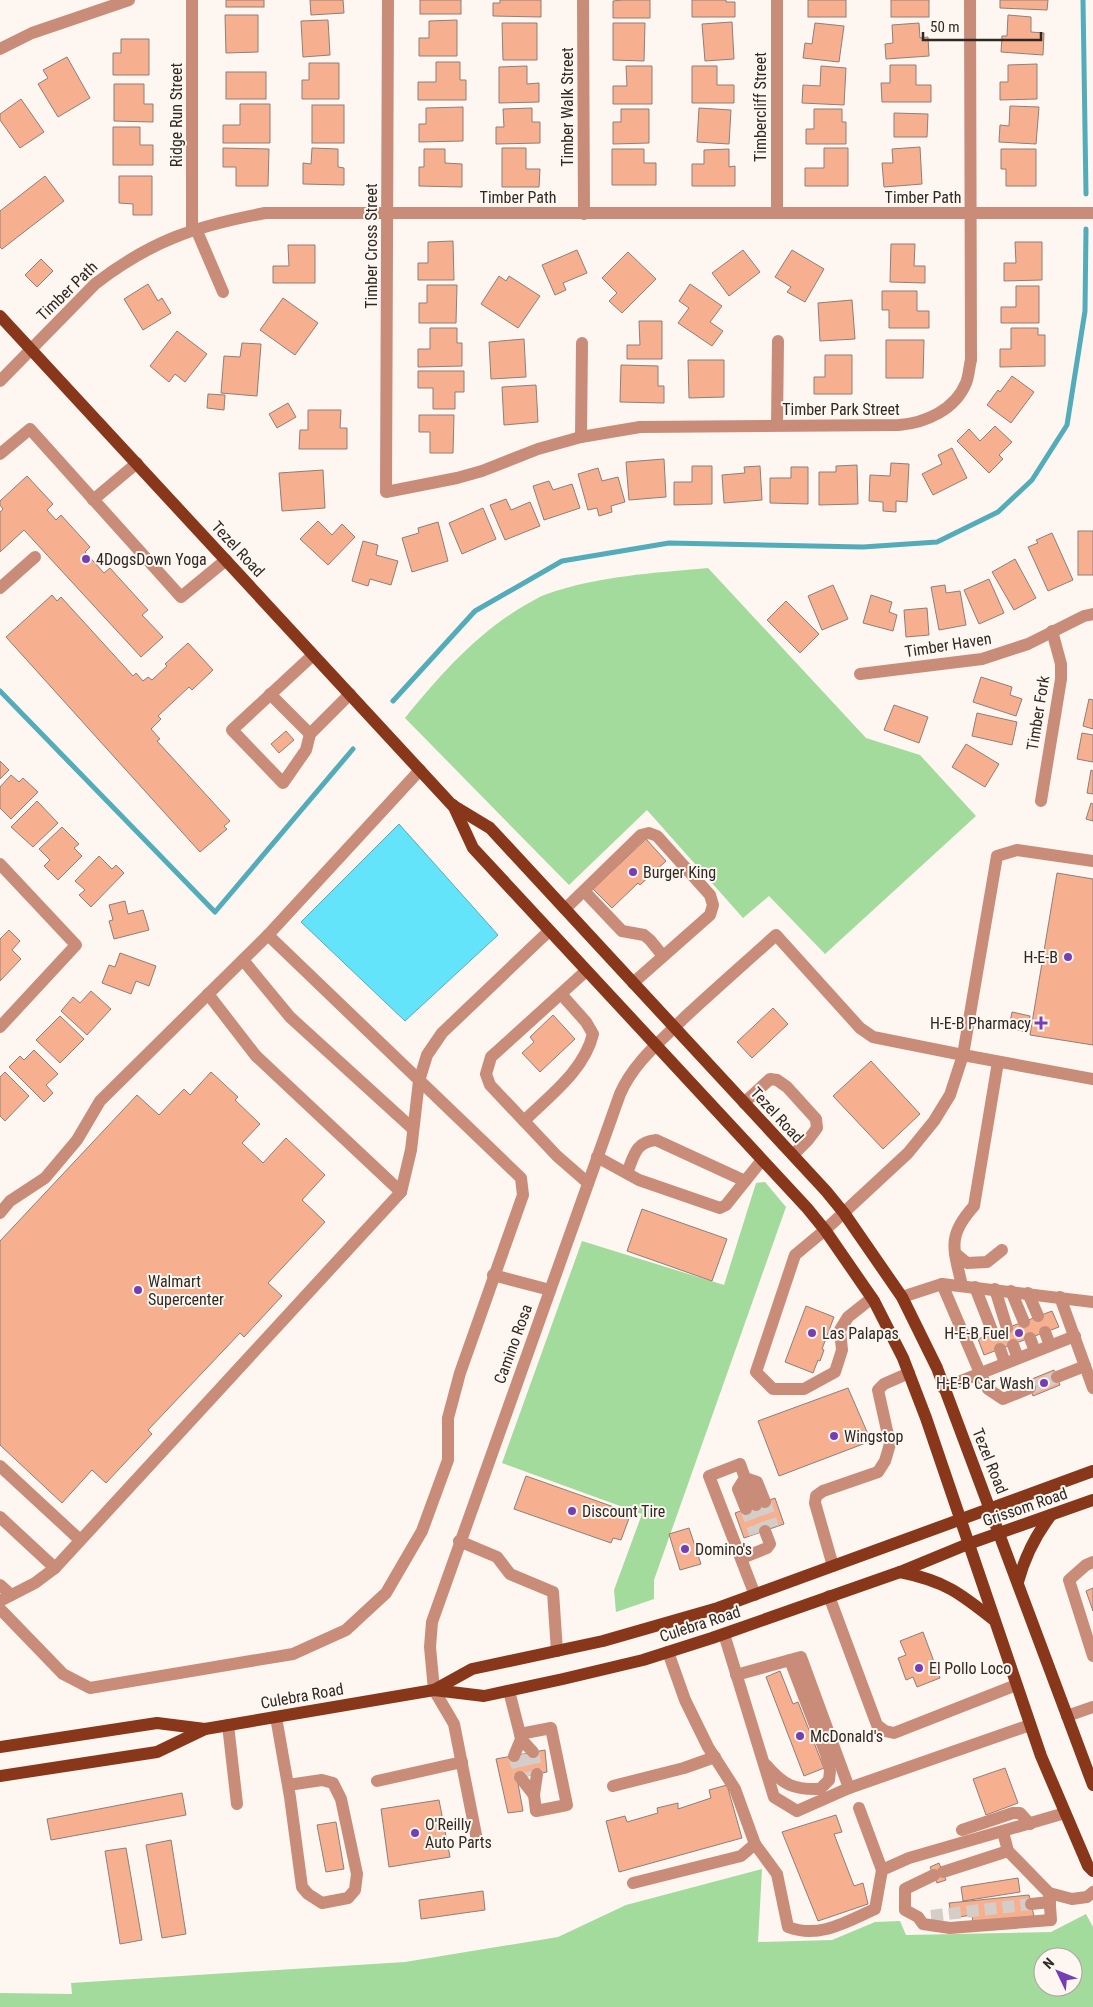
<svg xmlns="http://www.w3.org/2000/svg" width="1093" height="2007" font-family="'Roboto Condensed',sans-serif">
  <style>
    .green { fill: #a3db9d; fill-rule: evenodd }
    .water { fill: #63e4fb; stroke: #53acba }
    .lines { fill: none; stroke-linecap: round; stroke-linejoin: round }
    .stream { stroke: #53acba; stroke-width: 5 }
    .building { fill: #f6b090; stroke: #907e77 }
    .minor-tunnel { stroke: #d4cdc8; stroke-width: 12; stroke-dasharray: 12 6; stroke-linecap: butt }
    .minor { stroke: #c98c79; stroke-width: 12 }
    .major { stroke: #89371a; stroke-width: 12 }
    .poi-dot { fill: #753eb5; stroke: #fdf6f1; stroke-width: 2 }
    .labels { text-anchor: middle; dominant-baseline: central; stroke-width: 4; stroke-linejoin: round; paint-order: stroke }
    .street-label { font-size: 16px; fill: #2f2924; stroke: #fdf6f1 }
    .poi-label { font-size: 16px; fill: #2f2924; stroke: #fdf6f1; text-anchor: start }
  </style>
  <rect width="100%" height="100%" fill="#fdf6f1"/>
  <g class="green">
    <path d="M708 568 866 738 920 755 976 816 825 954 769 896 743 918 647 810 569 885 405 718C440 675 478 632 527 604 533 601 540 596 547 594 598 576 654 573 708 568Z"/>
    <path d="M765 1182 786 1207 654 1580V1599L616 1612 614 1590 642 1514 502 1463 582 1241 724 1285 756 1183Z"/>
    <path d="M762 1869 758 1942 832 1940 875 1922 900 1921 906 1935 1051 1932 1086 1914 1093 1927V2007H0V1993L72 1994 71 1983 405 1962 558 1937 626 1905ZM1043 1957H1073V1987H1043Z"/>
  </g>
  <path class="water" d="M399 824 498 935 405 1021 301 922Z"/>
  <g class="lines">
    <g class="stream">
      <path d="M1083 0 1086 194"/>
      <path d="M0 691 215 912 353 749"/>
      <path d="M393 701 475 611 562 561 669 543 863 547 937 542 998 512 1032 480 1067 425 1085 311 1086 229"/>
    </g>
  </g>
  <g class="building">
    <rect x="226" y="0" width="38" height="7"/>
    <path d="M310 0H343L344 13 311 15Z"/>
    <rect x="420" y="0" width="41" height="14"/>
    <path d="M500 0H541V17L493 16V3H500Z"/>
    <path d="M622 0H650V18H613V1Z"/>
    <path d="M692 0H726V2H735V17H692Z"/>
    <rect x="808" y="0" width="38" height="17"/>
    <rect x="891" y="0" width="38" height="17"/>
    <path d="M1000 0H1048L1047 10 1000 8Z"/>
    <path d="M225 15H258V52L226 53Z"/>
    <path d="M1008 15 1031 17V32L1044 33 1043 55 1001 52 1002 36H1007Z"/>
    <path d="M328 20 330 55 303 57 301 21Z"/>
    <path d="M457 20V56H419V38H429V21Z"/>
    <path d="M732 22 734 59 705 61 702 24Z"/>
    <path d="M502 23H537V60H503Z"/>
    <path d="M613 23H645L644 61 613 60Z"/>
    <path d="M815 23 844 26 839 62 803 58 805 43 812 44Z"/>
    <path d="M919 23 920 38 928 37 929 56 886 59 885 44 893 43 892 25Z"/>
    <path d="M121 39H149V75H113V53H121Z"/>
    <path d="M67 57 90 98 58 117 38 84 48 78 43 70Z"/>
    <path d="M436 62H460V80H466V100H418V82H436Z"/>
    <path d="M309 63H339V99H302V80H309Z"/>
    <path d="M1037 64V99L1000 100V82H1008V65Z"/>
    <path d="M890 65H916V85H931V102H882L881 83H890Z"/>
    <path d="M527 66V84L539 83V102L499 103V67Z"/>
    <path d="M626 66H652V104H613V86H627Z"/>
    <path d="M692 66H717V85H734V103H692Z"/>
    <path d="M821 66 846 68 844 105 802 103 803 85 820 86Z"/>
    <rect x="226" y="72" width="40" height="27"/>
    <path d="M114 84H144V104H153V122L114 121Z"/>
    <path d="M21 99 44 132 20 148 0 120V114Z"/>
    <path d="M240 104H270V143H223V125H240Z"/>
    <rect x="312" y="105" width="32" height="38"/>
    <path d="M1010 106 1039 107 1036 144 999 142 1000 125 1009 126Z"/>
    <path d="M463 107V141L419 142V124H426V108Z"/>
    <path d="M532 108V122H540V143L496 144V127H504L503 109Z"/>
    <path d="M699 108 731 110 729 144 697 142Z"/>
    <path d="M621 109H649V143L613 144V122H621Z"/>
    <path d="M814 109H842V122H846V144H806V129H814Z"/>
    <path d="M894 113 928 114 927 137H894Z"/>
    <path d="M113 127H140V145H153V165H113Z"/>
    <path d="M920 147 922 184 884 187 882 163H893L892 149Z"/>
    <path d="M223 148 269 149 268 186H236V167H223Z"/>
    <path d="M312 148 338 149V167L344 168V185L303 184V163L311 164Z"/>
    <path d="M502 148H526V169H540L539 187H502Z"/>
    <path d="M824 148H848V186H805V168H824Z"/>
    <path d="M424 149H445V163L462 164V187L419 186V167H424Z"/>
    <path d="M612 149H644V163H656V185H612Z"/>
    <path d="M729 149V167L735 166V186H692V164H704V150Z"/>
    <path d="M1001 149H1036V186H1006V169H1001Z"/>
    <path d="M45 176 64 201 2 249 0 247V211Z"/>
    <path d="M119 176H152V215H133V204L119 203Z"/>
    <path d="M453 241 454 280H418V263H428V242Z"/>
    <path d="M1015 242H1042V280L1004 281V263H1016Z"/>
    <path d="M891 244H915L914 266H925V283L890 282Z"/>
    <path d="M288 245H315V283H273V266H289Z"/>
    <path d="M577 250 587 273 563 283 566 290 555 295 542 265Z"/>
    <path d="M743 250 760 272 729 296 712 273Z"/>
    <path d="M792 250 824 269 805 302 787 292 791 287 775 277Z"/>
    <path d="M628 252 656 279 622 313 609 301 617 293 602 278Z"/>
    <path d="M41 259 53 271 37 287 25 275Z"/>
    <path d="M499 276 506 281 509 276 540 296 518 328 481 304Z"/>
    <path d="M148 284 158 301 162 298 171 313 143 330 124 299Z"/>
    <path d="M690 284 722 306 710 322 723 331 712 346 678 323 689 308 679 301Z"/>
    <path d="M427 285H457L456 323H419V303H427Z"/>
    <path d="M1016 286H1039V323H1001V307H1016Z"/>
    <path d="M882 291H917V311H929V328H889V310H882Z"/>
    <path d="M283 298 318 323 295 355 260 330Z"/>
    <path d="M852 300 855 339 820 341 818 303Z"/>
    <path d="M639 321H662V359H627V345H640Z"/>
    <path d="M430 328H457V343H462V366L418 367V349H430Z"/>
    <path d="M1011 328H1038V335H1045V366L1000 367V349H1011Z"/>
    <path d="M177 331 207 354 185 382 175 374 169 382 150 366Z"/>
    <path d="M524 339 526 377 491 379 489 342Z"/>
    <path d="M886 340H924L923 378H886Z"/>
    <path d="M242 343 261 344 257 396 221 393 224 356 240 357Z"/>
    <path d="M825 355H852V394H814V377H825Z"/>
    <path d="M688 360H724V397L689 398Z"/>
    <path d="M621 365 658 366V386H664V403L620 402Z"/>
    <path d="M418 371H464V392H455V409H433V388H418Z"/>
    <path d="M1012 376 1034 392 1011 423 987 405 998 390 1000 392Z"/>
    <path d="M536 385 538 422 504 425 502 387Z"/>
    <path d="M208 394 225 395 224 410 207 408Z"/>
    <path d="M288 403 296 417 277 428 269 414Z"/>
    <path d="M308 410H341L340 428H347V449H299L300 430H308Z"/>
    <path d="M419 415H454L453 453H430V432H419Z"/>
    <path d="M995 426 1012 442 999 455 1003 459 989 473 957 441 969 429 980 441Z"/>
    <path d="M952 448 967 478 933 495 922 474 942 464 938 455Z"/>
    <path d="M664 459 666 497 629 500 626 462Z"/>
    <path d="M891 463 909 464 907 502 896 501V512L883 511V502L869 501 870 475 890 476Z"/>
    <path d="M857 465 858 504 819 505V472H836V466Z"/>
    <path d="M692 466H712V504L674 505V482H692Z"/>
    <path d="M760 466 762 500 724 503 722 475 745 473 744 467Z"/>
    <path d="M791 467H808V504L770 503V478H791Z"/>
    <path d="M598 468 602 481 618 477 625 502 611 506 612 512 599 516 597 508 588 510 578 474Z"/>
    <path d="M323 470 325 508 282 511 279 473Z"/>
    <path d="M27 476 53 504 47 510 56 520 61 515 90 547 85 552 104 573 110 568 148 610 142 615 163 637 141 657 24 530 0 552V512L3 509 0 505V501Z"/>
    <path d="M549 481 553 490 572 484 580 508 544 520 533 486Z"/>
    <path d="M506 499 511 510 530 502 540 526 505 540 490 505Z"/>
    <path d="M483 508 496 539 462 554 449 523Z"/>
    <path d="M318 521 332 535 342 524 355 537 328 565 300 539Z"/>
    <path d="M438 522 448 561 412 572 402 538 419 533 418 528Z"/>
    <rect x="1078" y="531" width="15" height="44"/>
    <path d="M1052 533 1073 580 1048 591 1028 547 1038 543 1036 540Z"/>
    <path d="M363 541 378 545 376 555 398 561 391 585 370 579 368 586 352 581Z"/>
    <path d="M1015 559 1036 598 1014 610 992 572Z"/>
    <path d="M989 579 1004 613 979 624 964 590Z"/>
    <path d="M833 585 848 619 822 630 808 596Z"/>
    <path d="M945 585 946 593 960 591 966 625 939 630 931 587Z"/>
    <path d="M52 595 57 601 61 597 133 676 136 673 143 681 148 677 152 680 167 666 165 664 188 643 213 670 192 690 189 687 158 716 161 719 151 729 160 739 157 741 230 821 224 826 227 829 200 852 6 637Z"/>
    <path d="M871 595 892 602 889 612 897 615 893 631 863 623Z"/>
    <path d="M786 601 819 634 800 653 767 620Z"/>
    <path d="M927 608 929 635 906 637 904 610Z"/>
    <path d="M981 677 1012 687 1010 695 1022 699 1016 716 973 702Z"/>
    <path d="M1089 699 1093 700V729L1083 726Z"/>
    <path d="M894 705 928 717 919 743 884 730Z"/>
    <path d="M977 713 1017 722 1012 745 972 736Z"/>
    <path d="M286 731 294 740 279 753 271 744Z"/>
    <path d="M1082 733 1093 735V762L1077 759Z"/>
    <path d="M966 744 999 764 985 787 952 767Z"/>
    <path d="M0 761 9 770 0 779Z"/>
    <path d="M1091 770 1093 771V794L1087 793Z"/>
    <path d="M11 775 19 782 23 778 38 792 11 819 0 808V787Z"/>
    <path d="M37 801 58 823 33 847 11 827Z"/>
    <path d="M1091 803 1093 804V821L1086 819Z"/>
    <path d="M62 827 79 844 74 848 82 856 58 880 44 866 50 860 39 849Z"/>
    <path d="M646 839 666 861 640 885 638 883 612 908 593 889Z"/>
    <path d="M99 856 112 869 116 865 124 873 91 907 79 895 85 890 75 881Z"/>
    <path d="M1057 873 1093 879V1045L1030 1035Z"/>
    <path d="M125 901 128 914 143 910 149 930 114 939 109 921 113 920 109 905Z"/>
    <path d="M9 930 20 941 12 950 21 959 0 981V939Z"/>
    <path d="M120 953 156 966 149 986 136 981 131 994 102 983 109 965 115 967Z"/>
    <path d="M91 991 111 1009 87 1035 61 1011 73 997 80 1003Z"/>
    <path d="M773 1008 788 1024 752 1058 737 1042Z"/>
    <path d="M1012 1012 1030 1016 1027 1032 1009 1028Z"/>
    <path d="M553 1015 575 1039 540 1072 522 1053 534 1042 530 1037Z"/>
    <path d="M60 1016 84 1039 60 1063 36 1040Z"/>
    <path d="M34 1050 58 1074 46 1085 53 1093 44 1102 9 1067 20 1056 24 1060Z"/>
    <path d="M871 1061 920 1114 883 1149 833 1096Z"/>
    <path d="M5 1072 29 1096 5 1121 0 1116V1077Z"/>
    <path d="M211 1072 238 1097 235 1100 260 1124 242 1143 263 1163 286 1138 325 1175 302 1200 325 1222 268 1283 282 1296 244 1337 240 1333 148 1430 152 1434 106 1483 92 1470 62 1503 0 1445V1241L137 1095 159 1115 184 1089 190 1095Z"/>
    <path d="M642 1209 727 1239 712 1281 627 1251Z"/>
    <path d="M806 1306 834 1317 822 1349 824 1350 820 1361 818 1360 813 1373 785 1362Z"/>
    <path d="M1052 1311 1059 1327 984 1355 978 1339Z"/>
    <path d="M1054 1370 1060 1385 1033 1396 1027 1381Z"/>
    <path d="M848 1388 871 1441 779 1476 758 1421Z"/>
    <path d="M526 1476 631 1513 621 1540 613 1538 611 1543 514 1509Z"/>
    <path d="M775 1498 784 1524 744 1538 735 1513Z"/>
    <path d="M689 1528 701 1564 680 1570 669 1534Z"/>
    <path d="M1093 1588V1611L1086 1591Z"/>
    <path d="M923 1632 940 1678 917 1687 913 1677 906 1680 898 1658 906 1655 900 1641Z"/>
    <path d="M780 1671 793 1704 798 1702 824 1768 804 1776 766 1677Z"/>
    <path d="M545 1750 547 1772 517 1778 523 1811 508 1813 496 1759Z"/>
    <path d="M1005 1768 1018 1803 986 1815 973 1779Z"/>
    <path d="M727 1785 742 1838 619 1872 606 1821 625 1816 627 1822 658 1813 657 1808 678 1803V1809L711 1798 709 1790Z"/>
    <path d="M182 1793 186 1815 51 1840 47 1819Z"/>
    <path d="M439 1800 450 1857 389 1867 381 1809Z"/>
    <path d="M836 1815 842 1832 834 1834 854 1886 863 1883 868 1904 818 1921 782 1832Z"/>
    <path d="M336 1822 344 1869 326 1872 317 1825Z"/>
    <path d="M171 1840 186 1934 162 1938 146 1845Z"/>
    <path d="M126 1848 142 1940 120 1944 105 1851Z"/>
    <path d="M939 1863 946 1880 937 1883 930 1867Z"/>
    <path d="M1018 1878 1020 1892 963 1901 961 1887Z"/>
    <path d="M483 1891 485 1910 421 1919 419 1900Z"/>
    <path d="M1029 1895 1034 1916 973 1923 972 1915 952 1918 949 1903Z"/>
  </g>
  <g class="lines">
    <g class="minor-tunnel">
      <path d="M1030 1388 1057 1377"/>
      <path d="M765 1502 773 1527"/>
      <path d="M756 1505 765 1531"/>
      <path d="M746 1509 755 1534"/>
      <path d="M533 1752 537 1774"/>
      <path d="M524 1754 529 1776"/>
      <path d="M514 1756 520 1777"/>
      <path d="M931 1916 1031 1904"/>
    </g>
    <g class="minor">
      <path d="M192 0V230"/>
      <path d="M388 0 386 492 457 478 482 471 538 449 581 437 640 427 899 425C925 423 955 410 966 383 969 376 969 367 971 360L970 0"/>
      <path d="M583 0 584 214"/>
      <path d="M777 0V213"/>
      <path d="M0 49 32 33 129 0"/>
      <path d="M196 229 223 292"/>
      <path d="M0 381 95 284C152 240 196 226 265 213H1093"/>
      <path d="M777 425 778 341"/>
      <path d="M581 437 582 343"/>
      <path d="M0 454 30 429 181 597 226 560"/>
      <path d="M93 500 137 463"/>
      <path d="M0 588 35 557"/>
      <path d="M313 655 232 730 283 783 306 750 310 734 350 694"/>
      <path d="M860 674 982 659 1028 644 1084 616 1093 614"/>
      <path d="M270 694 310 734"/>
      <path d="M1041 801 1061 679V664L1052 631"/>
      <path d="M0 864 76 945 0 1027"/>
      <path d="M584 891 622 931 644 935 650 940 663 956"/>
      <path d="M565 909 641 835 649 833 657 836 710 895 713 905 710 915 633 983"/>
      <path d="M243 960 290 1017 413 1129"/>
      <path d="M586 971 491 1057 486 1074 490 1085 557 1156 588 1183"/>
      <path d="M208 994 256 1056 401 1192"/>
      <path d="M744 1103 770 1079 777 1080 787 1087 816 1119 817 1128 808 1140 793 1155"/>
      <path d="M524 1121C549 1096 584 1071 593 1034L586 1022 561 994"/>
      <path d="M597 1157 639 1180 720 1208 726 1205 762 1160"/>
      <path d="M627 1173C634 1156 635 1142 656 1140L745 1181"/>
      <path d="M0 1213 10 1201 45 1178 77 1140 100 1101 268 935 420 770"/>
      <path d="M955 1253 967 1263 987 1262 1002 1250"/>
      <path d="M493 1275 550 1290"/>
      <path d="M942 1284 980 1373 988 1389 1003 1399 1030 1388"/>
      <path d="M962 1286C954 1249 946 1237 974 1206L998 1062"/>
      <path d="M975 1287 993 1333"/>
      <path d="M995 1289 1007 1328"/>
      <path d="M1011 1291 1024 1322"/>
      <path d="M1028 1293 1038 1316"/>
      <path d="M902 1297 942 1284 1093 1302"/>
      <path d="M1060 1297 1093 1388"/>
      <path d="M872 1298 848 1317 840 1330 842 1350 835 1372 804 1389H773L756 1372 795 1255 825 1230 908 1153 934 1121 950 1095 963 1055 997 856 1017 850 1093 861"/>
      <path d="M1045 1332 1050 1345"/>
      <path d="M1030 1338 1035 1351"/>
      <path d="M1013 1345 1018 1358"/>
      <path d="M1000 1349 1005 1363"/>
      <path d="M1057 1377 1085 1366"/>
      <path d="M943 1388 1075 1336"/>
      <path d="M0 1466 80 1540"/>
      <path d="M745 1478 757 1482 765 1502"/>
      <path d="M745 1478 756 1505"/>
      <path d="M746 1509 738 1489 745 1478 740 1464 709 1476 755 1595"/>
      <path d="M0 1517 55 1568"/>
      <path d="M459 1541 497 1557 510 1574 553 1592 557 1651"/>
      <path d="M742 1558 767 1548 770 1544 765 1531"/>
      <path d="M1093 1562 1086 1565 1069 1580 1093 1656"/>
      <path d="M833 1566 815 1503 816 1496 823 1491 878 1472 885 1461 890 1444 878 1390 884 1384 909 1373"/>
      <path d="M0 1585 11 1595"/>
      <path d="M829 1596 877 1725 885 1731 894 1733 1016 1685"/>
      <path d="M0 1601 35 1583 55 1568 401 1192 411 1150 419 1081 427 1055 442 1033 549 931"/>
      <path d="M0 1609 63 1674 90 1688 293 1654 346 1630 386 1593 422 1531 448 1460V1418L460 1373 523 1195 521 1178 268 935"/>
      <path d="M724 1634 774 1797 797 1811 849 1788 1030 1725"/>
      <path d="M736 1675 801 1657 849 1788"/>
      <path d="M509 1691 520 1734 551 1728 567 1805 536 1811 534 1795 520 1777"/>
      <path d="M1067 1716 1093 1707"/>
      <path d="M276 1717 290 1797 302 1887 308 1894 322 1903 348 1898 355 1890 357 1874 341 1799 333 1783 322 1780 288 1785"/>
      <path d="M228 1725 237 1804"/>
      <path d="M521 1739 533 1752"/>
      <path d="M514 1756 521 1739 520 1734"/>
      <path d="M766 1765C783 1785 794 1790 820 1789L829 1780 830 1771 826 1754 790 1660"/>
      <path d="M377 1781 462 1762"/>
      <path d="M613 1786 684 1768 715 1757"/>
      <path d="M534 1795 537 1774"/>
      <path d="M859 1808 882 1870"/>
      <path d="M962 1830 1013 1813H1020L1030 1824"/>
      <path d="M1003 1832 1008 1851 1049 1893 1072 1899 1087 1897 1093 1892"/>
      <path d="M477 1840 454 1724 434 1690 430 1647 432 1622 620 1094C634 1062 660 1042 684 1018 714 990 745 963 776 935L860 1028 873 1037 963 1055 1093 1079"/>
      <path d="M755 1844 777 1874 788 1927C819 1939 846 1922 875 1909L882 1870 909 1858 1065 1813"/>
      <path d="M943 1872 1008 1851"/>
      <path d="M934 1875 905 1889V1910L918 1917 923 1924 950 1928 1051 1920 1049 1893"/>
      <path d="M633 1883 741 1856 755 1844 735 1789 708 1747 685 1700 668 1652"/>
      <path d="M1031 1904 1050 1902"/>
    </g>
    <g class="major">
      <path d="M0 316 452 805 490 828 826 1191 844 1213 902 1297 937 1368 1093 1785"/>
      <path d="M453 805 473 848 807 1208 825 1230 874 1301 903 1358 926 1418 1041 1756 1088 1866 1093 1871"/>
      <path d="M900 1572C945 1581 960 1593 994 1620"/>
      <path d="M1018 1582C1025 1556 1035 1536 1051 1515"/>
      <path d="M434 1690 472 1669 603 1641 718 1608 1093 1471"/>
      <path d="M0 1747 157 1723 205 1729 434 1690 484 1696 563 1679 643 1660 712 1638 900 1572 968 1544 1093 1500"/>
      <path d="M0 1776 157 1752 205 1729"/>
    </g>
  </g>
  <g class="poi-dot">
    <circle cx="86" cy="559" r="5"/>
    <circle cx="633" cy="872" r="5"/>
    <circle cx="1068" cy="957" r="5"/>
    <path d="M1038.5 1015.5h5v5h5v5h-5v5h-5v-5h-5v-5h5z"/>
    <circle cx="138" cy="1290" r="5"/>
    <circle cx="812" cy="1333" r="5"/>
    <circle cx="1019" cy="1333" r="5"/>
    <circle cx="1044" cy="1383" r="5"/>
    <circle cx="834" cy="1436" r="5"/>
    <circle cx="572" cy="1511" r="5"/>
    <circle cx="685" cy="1549" r="5"/>
    <circle cx="919" cy="1668" r="5"/>
    <circle cx="800" cy="1736" r="5"/>
    <circle cx="415" cy="1833" r="5"/>
  </g>
  <g class="labels">
    <g class="street-label">
      <text transform="translate(567 107) rotate(-90)">Timber Walk Street</text>
      <text transform="translate(760 107) rotate(-90)">Timbercliff Street</text>
      <text transform="translate(176 115) rotate(-90)">Ridge Run Street</text>
      <text x="518" y="197">Timber Path</text>
      <text x="923" y="197">Timber Path</text>
      <text transform="translate(371 246) rotate(-90)">Timber Cross Street</text>
      <text transform="translate(67 291) rotate(-44)">Timber Path</text>
      <text x="841" y="409">Timber Park Street</text>
      <text transform="translate(238 549) rotate(47)">Tezel Road</text>
      <text transform="translate(948 645) rotate(-9)">Timber Haven</text>
      <text transform="translate(1038 713) rotate(-81)">Timber Fork</text>
      <text transform="translate(777 1115) rotate(47)">Tezel Road</text>
      <text transform="translate(513 1344) rotate(-70)">Camino Rosa</text>
      <text transform="translate(990 1461) rotate(68)">Tezel Road</text>
      <text transform="translate(1025 1507) rotate(-19)">Grissom Road</text>
      <text transform="translate(700 1624) rotate(-18)">Culebra Road</text>
      <text transform="translate(302 1696) rotate(-10)">Culebra Road</text>
    </g>
    <g class="poi-label">
      <text x="96" y="559">4DogsDown Yoga</text>
      <text x="643" y="872">Burger King</text>
      <text x="1058" y="957" text-anchor="end">H-E-B</text>
      <text x="1031" y="1023" text-anchor="end">H-E-B Pharmacy</text>
      <text x="148" y="1281">Walmart<tspan x="148" dy="18">Supercenter</tspan></text>
      <text x="822" y="1333">Las Palapas</text>
      <text x="1009" y="1333" text-anchor="end">H-E-B Fuel</text>
      <text x="1034" y="1383" text-anchor="end">H-E-B Car Wash</text>
      <text x="844" y="1436">Wingstop</text>
      <text x="582" y="1511">Discount Tire</text>
      <text x="695" y="1549">Domino's</text>
      <text x="929" y="1668">El Pollo Loco</text>
      <text x="810" y="1736">McDonald's</text>
      <text x="425" y="1824">O'Reilly<tspan x="425" dy="18">Auto Parts</tspan></text>
    </g>
  </g>
  <g transform="translate(1058 1972) rotate(313)"><circle r="24" fill="#fdf6f1" stroke="#aba49f"/>
  <path d="M0-4L9 19L0 12L-9 19Z" fill="#753eb5"/>
  <text y="-8" font-size="14" font-weight="bold" text-anchor="middle" fill="#2f2924">N</text>
  </g>
  <path d="M923 32v8h118v-8" fill="none" stroke="#2f2924" stroke-width="2.5"/>
  <text x="930" y="32" font-size="15" fill="#2f2924" stroke="#fdf6f1" stroke-width="4" paint-order="stroke">50 m</text>
</svg>
